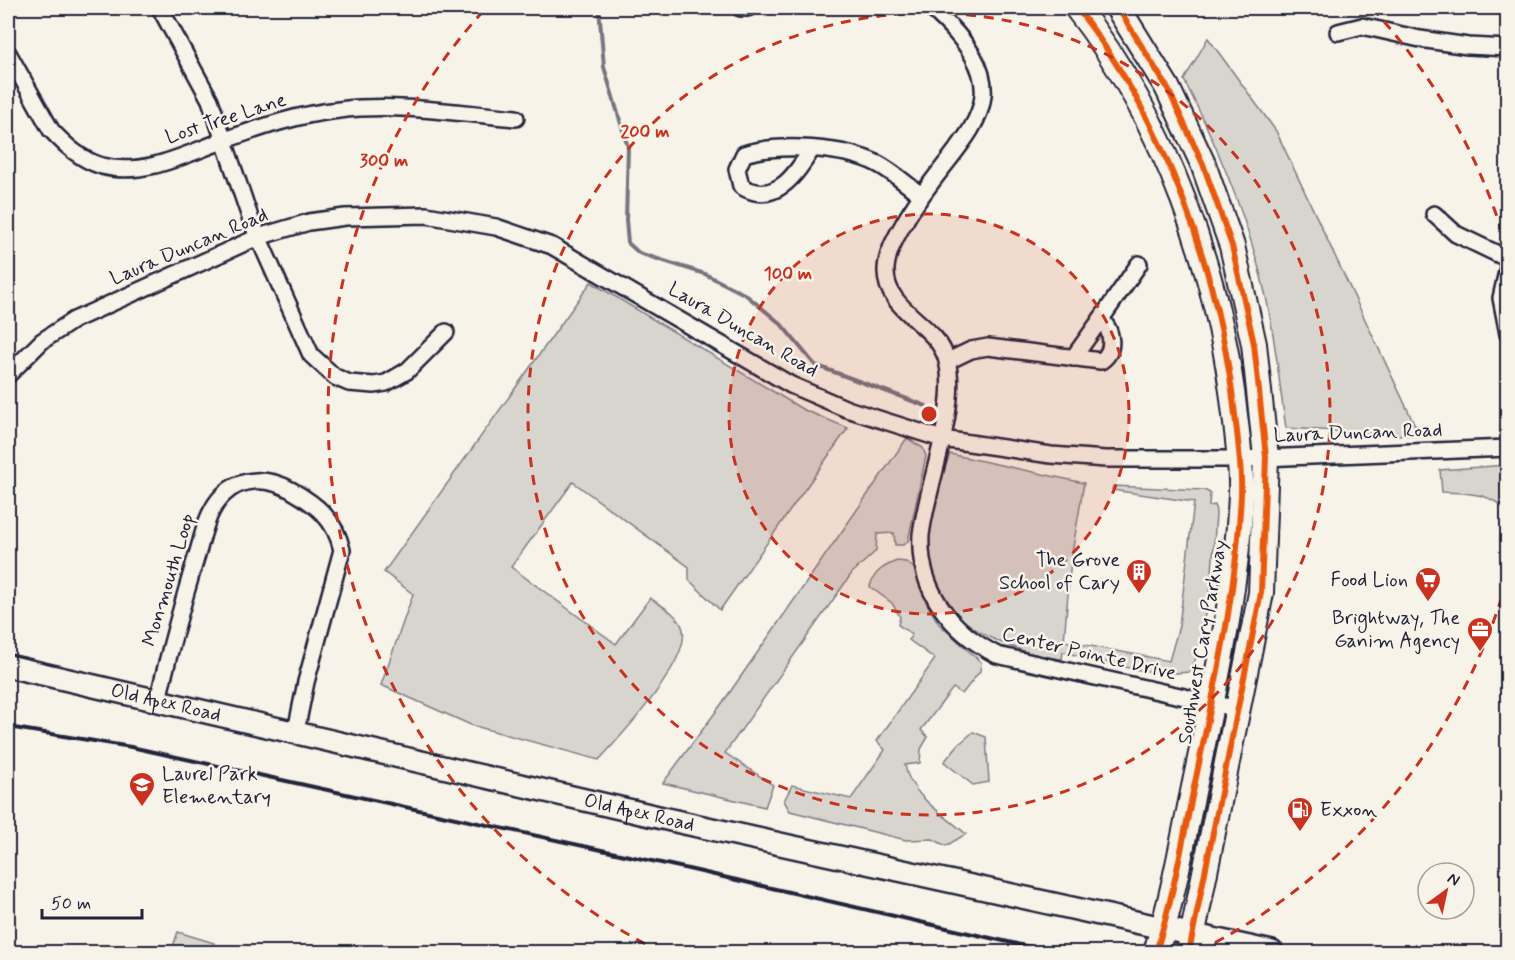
<svg xmlns="http://www.w3.org/2000/svg" width="1515" height="960" font-family="Mynerve,sans-serif">
  <style>
    .green { fill: #d8d5cf; stroke: #7d7c85; stroke-width: 1.5 }
    .lines { fill: none; stroke-linecap: round; stroke-linejoin: round }
    .stream { stroke: #76747f; stroke-width: 4 }
    .street-casing { stroke: #22223b; stroke-width: 20 }
    .secondary-casing { stroke: #22223b; stroke-width: 26 }
    .primary-casing { stroke: #22223b; stroke-width: 28 }
    .street { stroke: #f7f3e8; stroke-width: 15 }
    .secondary { stroke: #f7f3e8; stroke-width: 21 }
    .primary { stroke: #f7f3e8; stroke-width: 24 }
    .rail { stroke: #22223b; stroke-width: 4 }
    .cycleway-casing { stroke: #f7f3e8; stroke-width: 10 }
    .cycleway { stroke: #e8590c; stroke-width: 6 }
    .ring { fill: none; stroke: #c8321e; stroke-width: 3; stroke-dasharray: 10 8 }
    .labels { text-anchor: middle; dominant-baseline: central; stroke-width: 5; stroke-linejoin: round; paint-order: stroke }
    .street-label { font-size: 20px; fill: #22223b; stroke: #f7f3e8 }
    .poi-label { font-size: 20px; fill: #22223b; stroke: #f7f3e8; text-anchor: end }
    .centre { fill: #c8321e; stroke: #f7f3e8; stroke-width: 3 }
    .ring-label { font-size: 18px; text-anchor: middle; font-weight: bold; fill: #c8321e; stroke: #f7f3e8; stroke-width: 5; stroke-linejoin: round; paint-order: stroke }
  </style>
  <rect width="100%" height="100%" fill="#f7f3e8"/>
  <filter id="ink" filterUnits="userSpaceOnUse"><feTurbulence type="fractalNoise" baseFrequency=".0167" numOctaves="2"/><feDisplacementMap in="SourceGraphic" scale="12" xChannelSelector="R" yChannelSelector="G"/><feConvolveMatrix kernelMatrix="1 2 1 2 8 2 1 2 1" color-interpolation-filters="sRGB"/></filter>
  <g filter="url(#ink)">
    <g class="green">
      <path d="M1208 38 1276 131 1420 436 1286 428C1279 385 1276 340 1266 297 1249 221 1219 149 1184 80Z"/>
      <path d="M591 282 802 409 848 428 720 610 689 580V567L573 482 511 567 616 644 650 598C662 606 680 615 683 630 690 662 620 737 599 760L471 725 381 685 413 594 384 572Z"/>
      <path d="M907 438 923 448 926 456 908 541 903 545H895L894 533 877 534 876 551 852 573 725 753 773 785 765 807 663 783 723 702Z"/>
      <path d="M950 454 1084 483 1071 559 1064 641 1169 661 1179 626 1194 502 1112 490 1113 486 1204 490 1210 493 1209 506 1215 505 1216 514 1211 586 1195 661 1189 672C1147 677 1104 661 1063 652L1062 659C1040 658 1019 650 1000 642 910 603 919 531 950 454Z"/>
      <path d="M1507 465V512C1491 492 1466 493 1442 492L1440 470Z"/>
      <path d="M897 561 906 562 914 568 927 604 939 624 981 662 980 671 962 694 953 688 921 730 928 737 921 749 920 763 905 765C910 796 944 814 966 834L946 846 933 839 906 840 790 811 784 801 792 785 851 799 885 750 877 741 935 659 909 640 912 634 898 625 900 617 892 603 870 587C873 572 884 566 897 561Z"/>
      <path d="M973 732 986 737 989 782 973 785 944 762 958 745Z"/>
      <path d="M178 932 214 943 211 952H171Z"/>
    </g>
    <g class="lines">
      <path class="stream" d="M599 8 604 67 628 147 626 220 628 243 639 253 705 274 746 295 781 324 815 365 926 406"/>
      <defs>
        <g id="street">
          <path d="M160 8 210 100 252 223 311 355 335 377 349 383 374 385 386 383 407 371 446 332"/>
          <path d="M740 8H748"/>
          <path d="M931 8C1039 104 954 134 904 223 896 237 887 252 886 269 884 312 938 323 947 361 959 407 927 485 921 535 918 589 950 631 997 655L1238 709"/>
          <path d="M1338 32 1362 26 1420 39 1468 46 1508 48"/>
          <path d="M8 53 51 130C65 145 81 160 102 166 144 177 186 154 225 140 262 127 299 114 339 110 398 103 457 113 516 118"/>
          <path d="M812 149C796 174 775 207 741 186L737 169 744 154C779 143 845 147 878 164 893 172 906 184 920 194"/>
          <path d="M1434 214 1456 234 1508 259"/>
          <path d="M1508 267 1501 298 1508 334"/>
          <path d="M1073 358 1101 319"/>
          <path d="M948 361 971 350 988 347 1101 361C1116 351 1112 330 1101 319L1139 264"/>
          <path d="M8 375 42 341 74 320 258 237 309 222 345 217 426 215 496 227 552 246 791 385 847 409 942 439 1051 455 1106 459H1240L1508 448"/>
          <path d="M158 700C169 652 182 605 196 558 203 537 206 512 223 495 242 476 269 478 291 490 317 505 335 519 342 550L306 682 296 731"/>
        </g>
        <g id="secondary">
          <path id="s1" d="M8 666 671 820 1272 952"/>
        </g>
        <g id="primary">
          <path d="M1077 8C1166 122 1219 271 1235 415 1238 441 1242 468 1241 494 1237 589 1216 681 1197 773 1184 833 1174 894 1156 952"/>
          <path d="M1118 8 1167 87 1203 164 1232 246 1254 344 1266 457 1261 593 1189 952"/>
        </g>
      </defs>
      <use href="#street" class="street-casing"/>
      <use href="#secondary" class="secondary-casing"/>
      <use href="#primary" class="primary-casing"/>
      <use href="#street" class="street"/>
      <use href="#secondary" class="secondary"/>
      <use href="#primary" class="primary"/>
      <path class="rail" d="M8 727 131 747 684 868 1052 952"/>
      <defs>
        <g id="cycleway">
          <path d="M1077 8C1166 122 1219 271 1235 415 1238 441 1242 468 1241 494 1237 589 1216 681 1197 773 1184 833 1174 894 1156 952"/>
          <path d="M1118 8 1167 87 1203 164 1232 246 1254 344 1266 457 1261 593 1189 952"/>
        </g>
      </defs>
      <use href="#cycleway" class="cycleway-casing"/>
      <use href="#cycleway" class="cycleway"/>
    </g>
  </g>
  <circle cx="929" cy="414" r="200" fill="#c8321e" fill-opacity=".12"/>
  <g class="ring">
    <circle cx="929" cy="414" r="200"/>
    <circle cx="929" cy="414" r="401"/>
    <path d="M1507 580A601 601 0 0 1 1197 952M661 952A601 601 0 0 1 486 8M1372 8A601 601 0 0 1 1507 248"/>
  </g>
  <defs>
    <symbol id="building-pin" viewBox="-11 -11 22 30"><path d="M0 17L-7.5 6A9.5 9.5 0 1 1 7.5 6Z" fill="#c8321e" stroke="#f7f3e8"/><path d="M-4-6H4V6H1V3H-1V6H-4ZM-2.5-4.3h1.7v1.8h-1.7ZM.8-4.3h1.7v1.8H.8ZM-2.5-1h1.7V.8h-1.7ZM.8-1h1.7V.8H.8Z" fill="#fff"/></symbol>
    <symbol id="supermarket-pin" viewBox="-11 -11 22 30"><path d="M0 17L-7.5 6A9.5 9.5 0 1 1 7.5 6Z" fill="#c8321e" stroke="#f7f3e8"/><path d="M-6-5.5h2.5l.6 2H6L4.5 2H-2.5L-4.4-4H-6ZM-1.5 3.2a1.3 1.3 0 1 0 .1 0ZM3 3.2a1.3 1.3 0 1 0 .1 0Z" fill="#fff"/></symbol>
    <symbol id="office-pin" viewBox="-11 -11 22 30"><path d="M0 17L-7.5 6A9.5 9.5 0 1 1 7.5 6Z" fill="#c8321e" stroke="#f7f3e8"/><path d="M-6-3h4V-5.5h4V-3h4V5H-6ZM-1-4.5V-3h2v-1.5ZM-6 0V1H6V0Z" fill="#fff"/></symbol>
    <symbol id="school-pin" viewBox="-11 -11 22 30"><path d="M0 17L-7.5 6A9.5 9.5 0 1 1 7.5 6Z" fill="#c8321e" stroke="#f7f3e8"/><path d="M0-5L7-2L0 1L-7-2ZM-4 1L0 2.5L4 1V4Q0 6-4 4Z" fill="#fff"/></symbol>
    <symbol id="fuel-pin" viewBox="-11 -11 22 30"><path d="M0 17L-7.5 6A9.5 9.5 0 1 1 7.5 6Z" fill="#c8321e" stroke="#f7f3e8"/><path d="M-5.5-6h7V0h2V4h1.3V-2.5L3-4.5l.8-.8L6-3V5H2.5V1h-1V6h-7ZM-4.2-4.7v3.2H.2V-4.7Z" fill="#fff"/></symbol>
  </defs>
  <g fill-rule="evenodd">
    <use href="#building-pin" x="1124" y="557" width="30" height="40"/>
    <use href="#supermarket-pin" x="1413" y="565" width="30" height="40"/>
    <use href="#office-pin" x="1465" y="615" width="30" height="40"/>
    <use href="#school-pin" x="127" y="770" width="30" height="40"/>
    <use href="#fuel-pin" x="1285" y="795" width="30" height="40"/>
  </g>
  <g class="labels">
    <g class="street-label">
      <text transform="translate(226 119) rotate(-18)">Lost Tree Lane</text>
      <text transform="translate(189 247) rotate(-23)">Laura Duncan Road</text>
      <text transform="translate(743 330) rotate(30)">Laura Duncan Road</text>
      <text transform="translate(1358 433) rotate(-2)">Laura Duncan Road</text>
      <text transform="translate(169 580) rotate(-73)">Monmouth Loop</text>
      <text transform="translate(1203 642) rotate(-80)">Southwest Cary Parkway</text>
      <text transform="translate(1089 654) rotate(13)">Center Pointe Drive</text>
      <text stroke="none"><textPath href="#s1" startOffset="162">Old Apex Road</textPath></text>
      <text stroke="none"><textPath href="#s1" startOffset="648">Old Apex Road</textPath></text>
    </g>
    <g class="poi-label">
      <text x="1120" y="560">The Grove<tspan x="1120" dy="23">School of Cary</tspan></text>
      <text x="1408" y="580">Food Lion</text>
      <text x="1460" y="618">Brightway, The<tspan x="1460" dy="23">Ganim Agency</tspan></text>
      <text x="162" y="774" text-anchor="start">Laurel Park<tspan x="162" dy="23">Elementary</tspan></text>
      <text x="1320" y="810" text-anchor="start">Exxon</text>
    </g>
  </g>
  <circle cx="929" cy="414" r="9" class="centre"/>
  <g class="ring-label">
    <text x="645" y="137">200 m</text>
    <text x="384" y="166">300 m</text>
    <text x="788" y="279">100 m</text>
  </g>
  <rect width="1515" height="960" fill="none" stroke="#f7f3e8" stroke-width="30"/>
  <rect x="15" y="15" width="1485" height="930" fill="none" stroke="#22223b" stroke-width="2" filter="url(#ink)"/>
  <g transform="translate(1446 891) rotate(33)"><circle r="28" fill="#f7f3e8" stroke="#a29fa3" stroke-width="1.5"/>
  <path d="M0-4.5L10 22L0 15L-10 22Z" fill="#c8321e"/>
  <text y="-9" font-size="16" font-weight="bold" text-anchor="middle" fill="#22223b">N</text>
  </g>
  <path d="M42 909v9h100v-9" fill="none" stroke="#22223b" stroke-width="3"/>
  <text x="51" y="909" font-size="18" fill="#22223b" stroke="#f7f3e8" stroke-width="4.5" paint-order="stroke">50 m</text>
</svg>
